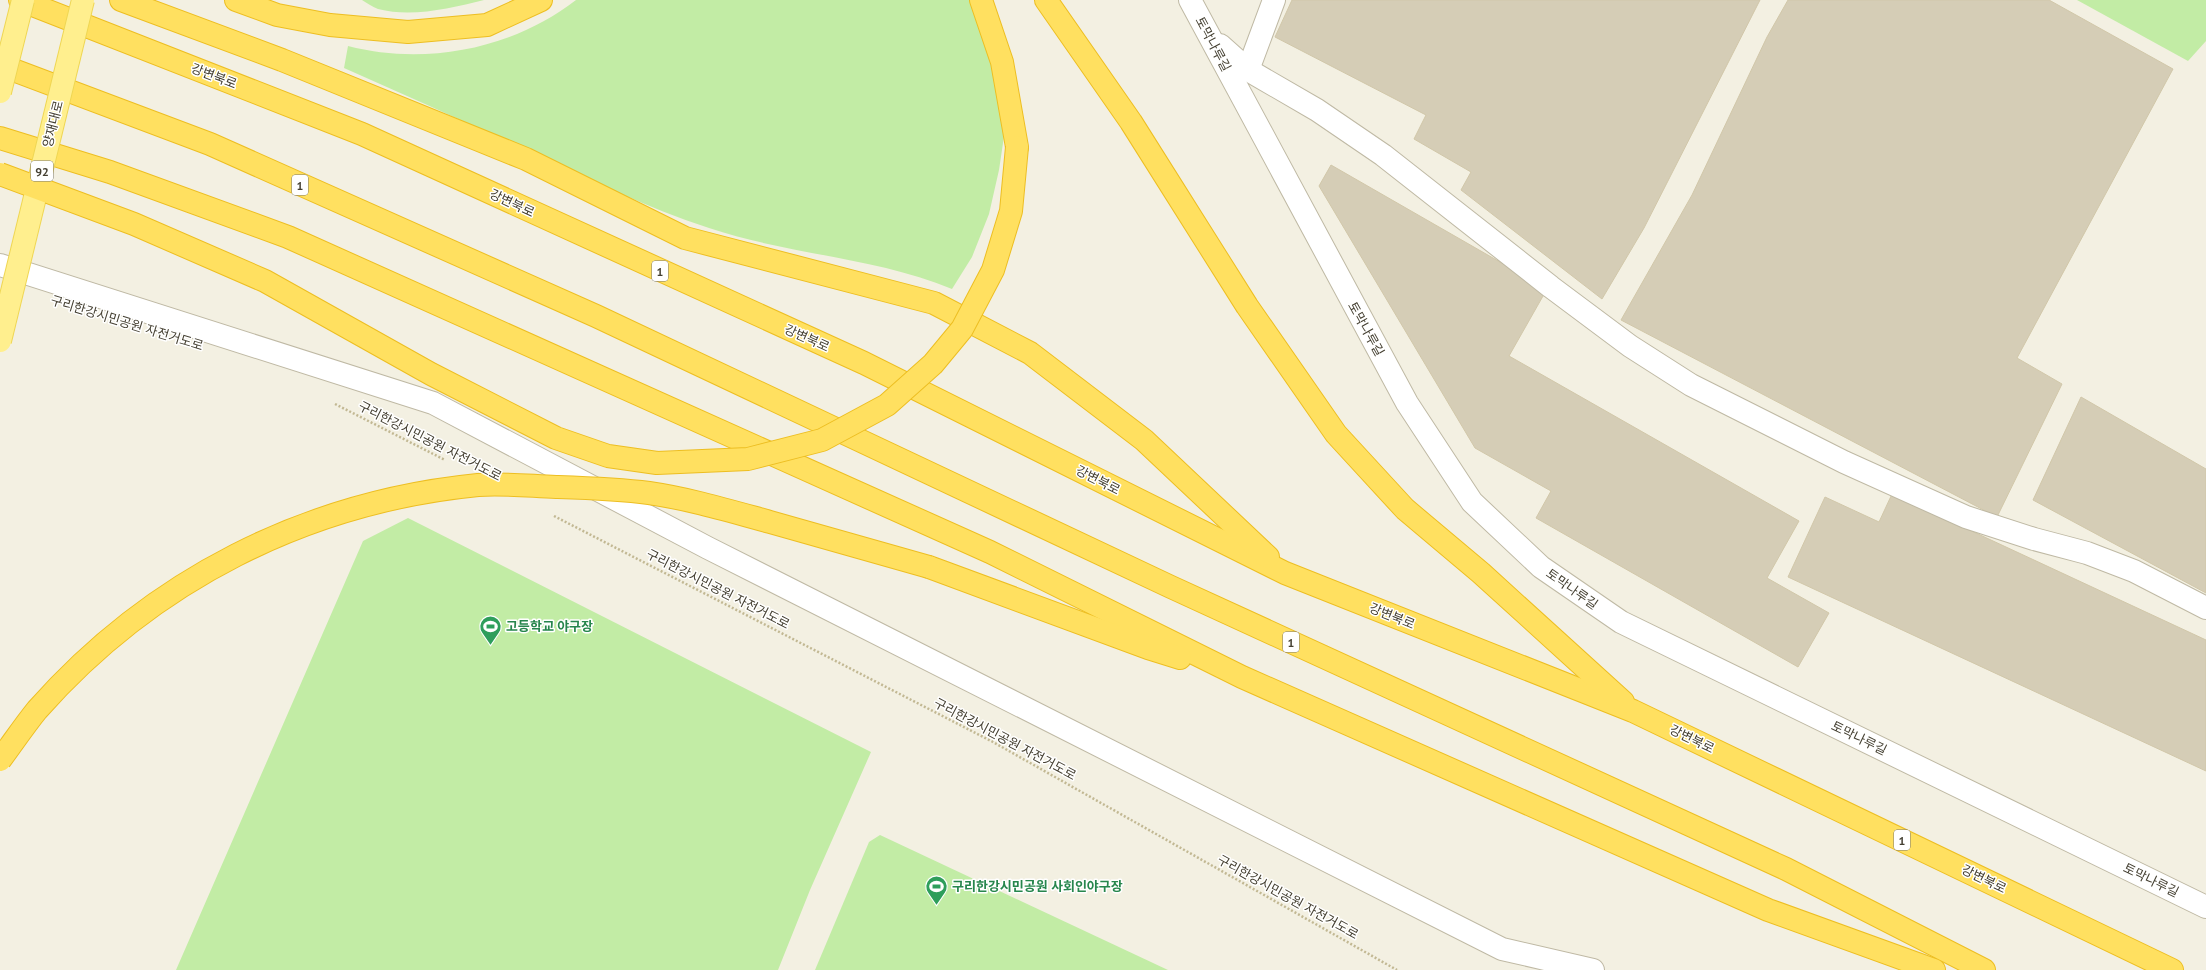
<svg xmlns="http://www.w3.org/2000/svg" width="2206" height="970" font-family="'PT Sans','Noto Sans KR',sans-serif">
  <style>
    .green { fill: #c2eca5 }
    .building { fill: #d5cdb6; stroke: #d1c7a9 }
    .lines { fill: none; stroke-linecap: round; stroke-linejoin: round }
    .minor-casing { stroke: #bfb9a4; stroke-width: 24 }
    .highway-casing { stroke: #edbe22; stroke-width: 24 }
    .path { stroke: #c2b893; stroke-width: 2.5; stroke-dasharray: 2 2; stroke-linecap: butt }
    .minor { stroke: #fff; stroke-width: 22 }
    .highway { stroke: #ffe060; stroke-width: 22 }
    .major-bridge-casing { stroke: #efd653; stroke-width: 24; stroke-linecap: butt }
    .highway-bridge-casing { stroke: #edbe22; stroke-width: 24; stroke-linecap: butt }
    .major-bridge { stroke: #ffef8e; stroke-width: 22 }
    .highway-bridge { stroke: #ffe060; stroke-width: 22 }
    .labels { text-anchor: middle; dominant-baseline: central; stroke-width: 3; stroke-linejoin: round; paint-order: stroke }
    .shield { fill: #fff; stroke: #7d7970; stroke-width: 1 }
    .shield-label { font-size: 12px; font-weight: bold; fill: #454032 }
    .street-label { font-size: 13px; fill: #454032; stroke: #fff }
    .leisure-label { font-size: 13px; font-weight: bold; fill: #27864d; stroke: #fff; text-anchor: start }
  </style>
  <rect width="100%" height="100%" fill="#f3f0e2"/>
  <g class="green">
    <path d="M362 0H484C451 8 412 18 378 9 373 7 367 3 362 0Z"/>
    <path d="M576 0H973L992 48 1006 123 999 170 989 214 972 257 952 289C875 257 789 255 709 228 646 208 587 177 526 150 466 122 405 95 344 68L348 46C425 66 513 49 576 0Z"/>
    <path d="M2077 0H2206V41L2188 61Z"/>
    <path d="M408 518 871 752 810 890 778 970H176L363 541Z"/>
    <path d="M880 835 1168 970H815L869 842Z"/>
  </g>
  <g class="building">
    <path d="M1292 0H1760L1644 228 1602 299 1461 190 1471 172 1414 139 1426 115 1275 37Z"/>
    <path d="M1788 0H2049L2173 69 2017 358 2062 384 1997 517 1621 320 1692 195 1767 37Z"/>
    <path d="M1331 165 1547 289 1509 356 1799 521 1767 578 1829 613 1798 667 1536 518 1551 491 1475 448 1319 186Z"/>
    <path d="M2081 397 2206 469V593L2033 500Z"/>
    <path d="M1892 494 2206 640V771L1788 577 1825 497 1879 522Z"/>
  </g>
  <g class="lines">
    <defs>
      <g id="minor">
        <path d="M1190 0 1407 403 1472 502 1541 567 1621 622 2206 907"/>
        <path d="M1220 45 1248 70 1317 110 1383 155 1551 287 1630 346 1691 385 1844 462 1966 517 2034 539 2087 553 2134 571 2206 608"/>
        <path d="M1248 70 1274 0"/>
        <path d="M0 265 433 403 708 548 1502 949 1593 970"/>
      </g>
      <g id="highway">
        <path d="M20 0 362 134 864 363 1285 573 1633 711 2172 970"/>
        <path d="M121 0 282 60 526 159 685 238 934 303 1030 353 1144 440 1268 557"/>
        <path d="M236 0 277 15 330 25 408 32 487 25 541 0"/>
        <path d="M981 0 1002 62 1017 147"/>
        <path d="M1046 0 1131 122 1247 306 1336 434 1405 509 1481 573 1623 702"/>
        <path d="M0 65 210 144 596 316 1171 587 1786 869 1984 970"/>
        <path d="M0 138 110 172 288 237 990 552 1242 677 1768 910 1934 970"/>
        <path d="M929 567 1148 648 1180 658"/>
      </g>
    </defs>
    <use href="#minor" class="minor-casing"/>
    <use href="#highway" class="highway-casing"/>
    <g class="path">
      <path d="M335 404 445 460"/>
      <path d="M554 516 993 742 1397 970"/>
    </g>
    <use href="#minor" class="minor"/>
    <use href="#highway" class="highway"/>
    <defs>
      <g id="major-bridge">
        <path d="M0 92 23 0"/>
        <path d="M0 341 83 0"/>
      </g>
      <g id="highway-bridge">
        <path d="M0 174 134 224 265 281 431 374 556 438 608 456 657 463 748 459 822 440 887 405 933 364 962 329 993 270 1011 211 1017 147"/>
        <path d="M0 760C12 744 24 726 37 710 152 580 306 502 478 485 503 483 530 486 556 487 586 488 618 489 649 493 690 499 730 511 770 522 823 537 876 552 929 567"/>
      </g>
    </defs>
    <use href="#major-bridge" class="major-bridge-casing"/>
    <use href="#highway-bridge" class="highway-bridge-casing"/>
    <use href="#major-bridge" class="major-bridge"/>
    <use href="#highway-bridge" class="highway-bridge"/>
  </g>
  <defs>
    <symbol id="stadium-pin" viewBox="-11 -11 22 30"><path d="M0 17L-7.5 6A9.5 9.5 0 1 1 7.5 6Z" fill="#2e9e5b" stroke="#fff"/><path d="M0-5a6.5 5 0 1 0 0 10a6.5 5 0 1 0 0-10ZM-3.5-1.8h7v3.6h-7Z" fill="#fff"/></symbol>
  </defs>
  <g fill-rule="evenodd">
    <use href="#stadium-pin" x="478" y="614" width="25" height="34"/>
    <use href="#stadium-pin" x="924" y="874" width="25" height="34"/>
  </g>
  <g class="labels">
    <g class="shield">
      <rect x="31" y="161" width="22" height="20" rx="3"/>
      <rect x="292" y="175" width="16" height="20" rx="3"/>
      <rect x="652" y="261" width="16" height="20" rx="3"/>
      <rect x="1283" y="632" width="16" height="20" rx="3"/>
      <rect x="1894" y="830" width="16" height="20" rx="3"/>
    </g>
    <g class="shield-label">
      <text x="42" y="171">92</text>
      <text x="300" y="185">1</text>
      <text x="660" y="271">1</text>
      <text x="1291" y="642">1</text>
      <text x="1902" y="840">1</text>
    </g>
    <g class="street-label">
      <text transform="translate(1213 44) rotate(62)">토막나루길</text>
      <text transform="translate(214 76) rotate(21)">강변북로</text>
      <text transform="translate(53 124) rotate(-76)">양재대로</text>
      <text transform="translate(512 203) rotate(25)">강변북로</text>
      <text transform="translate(127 323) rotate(17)">구리한강시민공원 자전거도로</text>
      <text transform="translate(1366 329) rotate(61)">토막나루길</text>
      <text transform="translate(807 338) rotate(24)">강변북로</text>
      <text transform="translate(430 441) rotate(27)">구리한강시민공원 자전거도로</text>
      <text transform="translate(1098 480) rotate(27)">강변북로</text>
      <text transform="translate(718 589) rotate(27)">구리한강시민공원 자전거도로</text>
      <text transform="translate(1572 589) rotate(35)">토막나루길</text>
      <text transform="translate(1392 616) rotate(22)">강변북로</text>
      <text transform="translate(1859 738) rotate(26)">토막나루길</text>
      <text transform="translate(1005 739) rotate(28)">구리한강시민공원 자전거도로</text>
      <text transform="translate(1692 739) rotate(26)">강변북로</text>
      <text transform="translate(1984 879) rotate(26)">강변북로</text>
      <text transform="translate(2151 880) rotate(26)">토막나루길</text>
      <text transform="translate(1288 897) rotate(29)">구리한강시민공원 자전거도로</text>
    </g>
    <g class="leisure-label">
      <text x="506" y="626">고등학교 야구장</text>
      <text x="952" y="886">구리한강시민공원 사회인야구장</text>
    </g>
  </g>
</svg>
